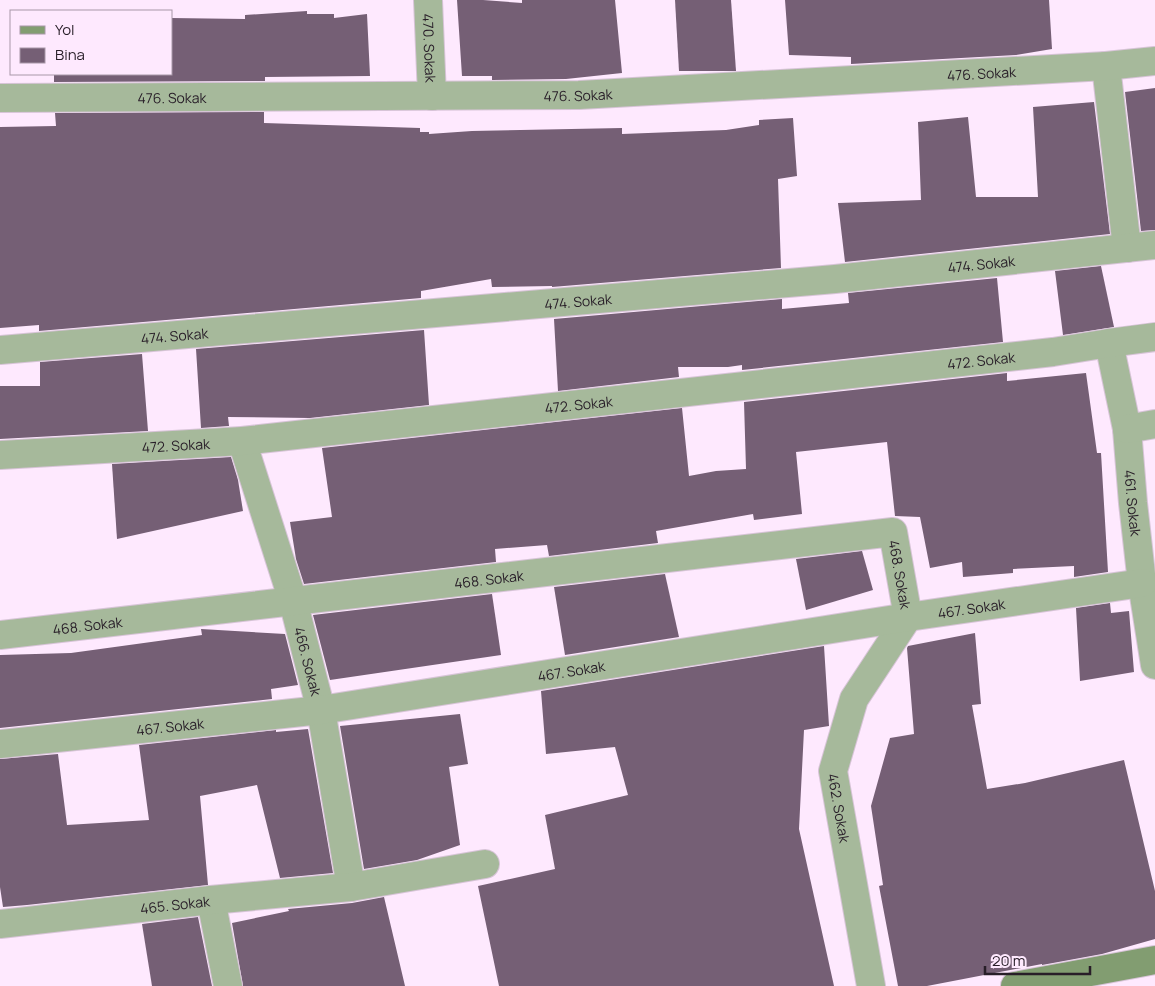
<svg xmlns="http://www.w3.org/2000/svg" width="1155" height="986" font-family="Manrope,sans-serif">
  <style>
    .building { fill: #755f75 }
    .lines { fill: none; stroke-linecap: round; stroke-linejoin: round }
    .minor-casing { stroke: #d7c4d7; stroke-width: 30 }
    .secondary-casing { stroke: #d7c4d7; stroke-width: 30 }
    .minor { stroke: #a6b99b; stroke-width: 28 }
    .secondary { stroke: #829d71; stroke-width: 28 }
    .labels { text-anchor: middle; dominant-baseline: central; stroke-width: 5; stroke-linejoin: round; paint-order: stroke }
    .street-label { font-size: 14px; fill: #281e28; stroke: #fee9fe }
  </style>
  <rect width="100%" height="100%" fill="#fee9fe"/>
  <g class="building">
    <path d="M457 0H483L522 3V0H615L622 73 566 79 492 80V76H462Z"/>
    <path d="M675 0H731L736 71H679Z"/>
    <path d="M785 0H1049L1052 49 1016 55 851 64V57L789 55Z"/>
    <path d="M307 11V14H334V18L367 14 370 76 265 77V81L54 82V74H171V18L245 19V15Z"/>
    <path d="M1155 88V230L1141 231 1125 92Z"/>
    <path d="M1094 102 1110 234 845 262 838 203 921 200 918 122 968 117 976 197H1038L1033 107Z"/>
    <path d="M264 112V123L420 128V132H429V134L472 131 622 128V134L726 130 759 125V120L793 118 797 176 778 179 781 268 552 287V286L492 287 491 279 421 291V298L39 331V325L0 328V127L56 126 55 113Z"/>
    <path d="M1101 266 1114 327 1063 335 1055 271Z"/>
    <path d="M997 278 1003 342 742 370V365L728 367H678L679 377 558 391 554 319 782 299V309L849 303 848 293Z"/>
    <path d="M424 330 429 405 310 418 228 417 229 426 201 428 196 349Z"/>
    <path d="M142 354 148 431 0 439V386H40V362Z"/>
    <path d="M1007 373V381L1086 373 1097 453H1101L1108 572 1074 577V566L1013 569V573L963 577 962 562 930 568 920 517 895 516 887 442 796 452 802 514 754 520 753 514 656 531 658 543 549 556 547 545 495 549 496 562 304 584 296 559 290 522 332 517 322 448 682 408 689 476 716 471 746 469 744 402Z"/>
    <path d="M231 457 238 480 243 511 117 539 112 464Z"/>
    <path d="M862 551 873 590 806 610 796 559Z"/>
    <path d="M665 574 679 637 565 655 554 587Z"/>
    <path d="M492 594 501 655 330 680 313 615Z"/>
    <path d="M1110 603 1111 613 1129 611 1134 672 1080 681 1076 608Z"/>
    <path d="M201 629 285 634 298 685 271 689 272 699 0 728V655L71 653 202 635Z"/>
    <path d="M975 633 981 704 972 705 987 789 1025 783 1124 760 1155 891V939L1102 954 1042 965V964L927 986H898L879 886 883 885 871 806 890 738 914 734 907 648 908 646Z"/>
    <path d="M824 646 829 726 804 730 799 829 834 986H499L478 886 555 869 545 815 628 795 615 747 546 754 541 691Z"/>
    <path d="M460 714 468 764 449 767 460 845 417 860 364 869 340 726Z"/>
    <path d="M308 729 333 873 280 878 257 785 200 796 208 885 27 905 3 907 0 887V759L58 754 67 825 149 820 139 745 276 730V732Z"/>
    <path d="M384 897 405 986H243L232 923 289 911 288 909 352 903Z"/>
    <path d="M198 917 212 986H152L142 924Z"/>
  </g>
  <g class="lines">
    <defs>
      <g id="minor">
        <path id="s1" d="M428 0 432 96"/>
        <path d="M1106 66 1127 248"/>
        <path id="s2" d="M0 98 579 95 1106 66 1155 61"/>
        <path id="s3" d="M1109 343 1127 429 1133 503 1142 583 1155 665"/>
        <path id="s4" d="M0 350 835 279 1155 245"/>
        <path d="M1127 429 1155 424"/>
        <path id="s5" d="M242 441 293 601 321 710 351 887"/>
        <path id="s6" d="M0 455 242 441 1053 352 1109 343 1155 337"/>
        <path id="s7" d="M0 635 893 532 908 617 854 699 833 771 871 986"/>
        <path id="s8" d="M0 744 321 710 908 617 1142 583"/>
        <path d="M211 900 228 986"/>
        <path id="s9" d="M0 924 211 900 351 887 485 864"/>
      </g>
      <path id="secondary" d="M1015 986 1155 960"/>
    </defs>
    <use href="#minor" class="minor-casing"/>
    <use href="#secondary" class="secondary-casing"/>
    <use href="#minor" class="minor"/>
    <use href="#secondary" class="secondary"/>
  </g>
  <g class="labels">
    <g class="street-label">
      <text stroke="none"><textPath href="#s1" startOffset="48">470. Sokak</textPath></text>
      <text stroke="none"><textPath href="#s2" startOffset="982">476. Sokak</textPath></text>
      <text stroke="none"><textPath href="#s2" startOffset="578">476. Sokak</textPath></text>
      <text stroke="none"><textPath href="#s2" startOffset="172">476. Sokak</textPath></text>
      <text stroke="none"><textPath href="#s4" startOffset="985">474. Sokak</textPath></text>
      <text stroke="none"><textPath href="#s4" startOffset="580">474. Sokak</textPath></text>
      <text stroke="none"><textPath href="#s4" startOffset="175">474. Sokak</textPath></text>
      <text stroke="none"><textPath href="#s6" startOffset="986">472. Sokak</textPath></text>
      <text stroke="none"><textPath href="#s6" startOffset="581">472. Sokak</textPath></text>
      <text stroke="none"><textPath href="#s6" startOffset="176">472. Sokak</textPath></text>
      <text stroke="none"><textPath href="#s3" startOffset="162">461. Sokak</textPath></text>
      <text stroke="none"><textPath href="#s7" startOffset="942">468. Sokak</textPath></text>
      <text stroke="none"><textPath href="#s7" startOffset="492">468. Sokak</textPath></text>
      <text stroke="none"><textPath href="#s8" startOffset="981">467. Sokak</textPath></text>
      <text stroke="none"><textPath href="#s7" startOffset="88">468. Sokak</textPath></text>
      <text stroke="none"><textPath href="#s5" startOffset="230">466. Sokak</textPath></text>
      <text stroke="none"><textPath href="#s8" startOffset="576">467. Sokak</textPath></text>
      <text stroke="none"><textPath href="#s8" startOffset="171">467. Sokak</textPath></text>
      <text stroke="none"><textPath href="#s7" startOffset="1196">462. Sokak</textPath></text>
      <text stroke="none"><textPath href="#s9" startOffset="176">465. Sokak</textPath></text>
    </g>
  </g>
  <rect x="10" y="10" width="162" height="65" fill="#fee9fe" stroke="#a898a8"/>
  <rect x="20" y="26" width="25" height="8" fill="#829d71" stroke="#a898a8"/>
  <text x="55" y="35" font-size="15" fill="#281e28">Yol</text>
  <rect x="20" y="48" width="25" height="15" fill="#755f75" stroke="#a898a8"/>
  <text x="55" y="60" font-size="15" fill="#281e28">Bina</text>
  <path d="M985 966v8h105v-8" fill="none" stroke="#281e28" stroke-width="2.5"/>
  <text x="992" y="966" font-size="15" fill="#281e28" stroke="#fee9fe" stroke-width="4" paint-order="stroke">20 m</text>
</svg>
